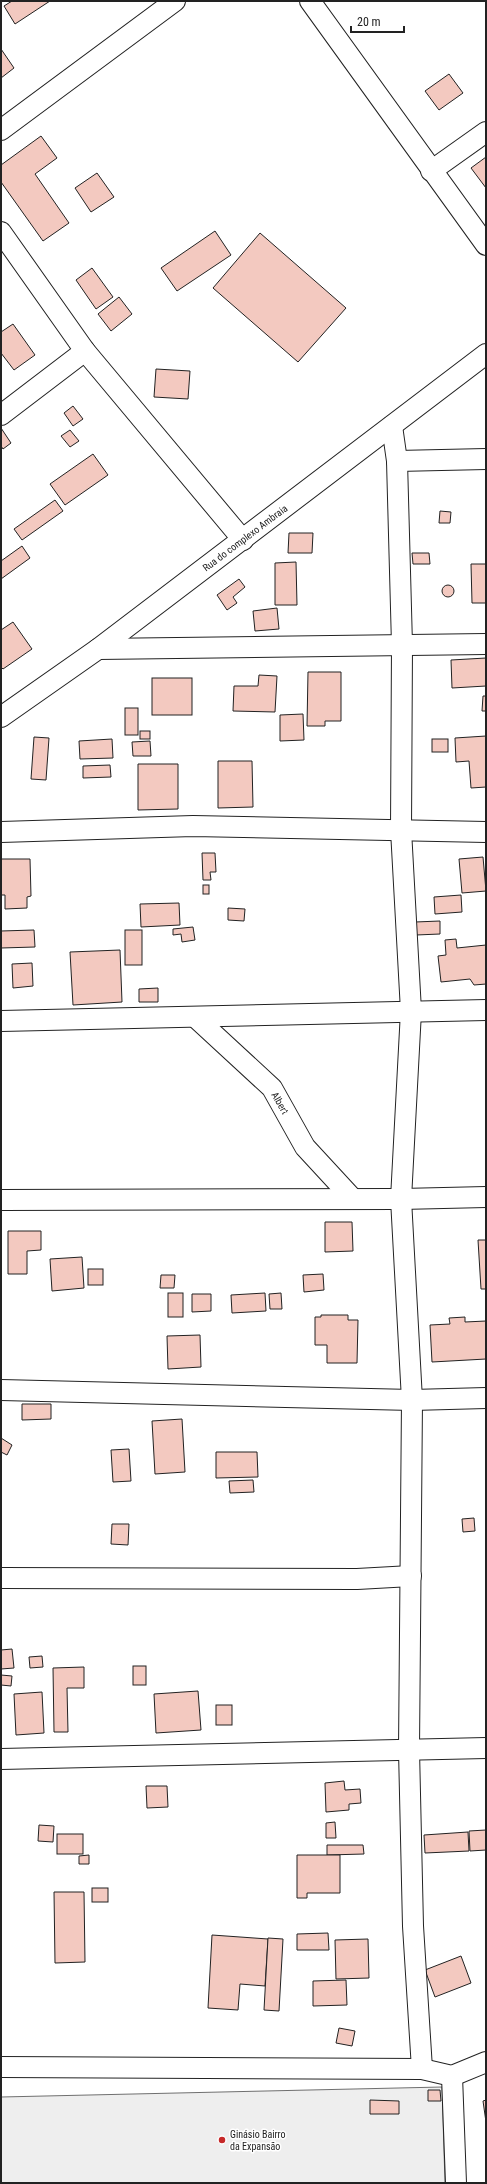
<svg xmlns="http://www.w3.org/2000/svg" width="487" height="2184" font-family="'Roboto Condensed',sans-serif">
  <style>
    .green { fill: #eee; stroke: #6f6f6f }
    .building { fill: #f3c9c0; stroke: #222 }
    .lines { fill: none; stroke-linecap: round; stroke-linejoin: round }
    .minor-casing { stroke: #222; stroke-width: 22 }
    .minor { stroke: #fff; stroke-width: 20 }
    .poi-dot { fill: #c62828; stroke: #fff; stroke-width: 1.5 }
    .labels { text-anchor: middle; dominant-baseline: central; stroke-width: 3; stroke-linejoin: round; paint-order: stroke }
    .street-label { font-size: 10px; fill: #222; stroke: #fff }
    .poi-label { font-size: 10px; fill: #222; stroke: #fff; text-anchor: start }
  </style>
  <rect width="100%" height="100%" fill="#fff"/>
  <path class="green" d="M442 2087 445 2183H1V2097Z"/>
  <g class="building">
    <path d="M12 1H50L15 24 4 6Z"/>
    <path d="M1 49 14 68 1 78Z"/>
    <path d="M449 74 463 93 439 110 425 91Z"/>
    <path d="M41 136 57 158 35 174 69 223 43 241 1 182V165Z"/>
    <path d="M486 157V188L471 168Z"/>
    <path d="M97 173 114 197 91 212 75 188Z"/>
    <path d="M215 231 231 255 177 291 161 268Z"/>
    <path d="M260 233 346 308 298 362 213 288Z"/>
    <path d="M92 268 113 297 96 309 76 280Z"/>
    <path d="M119 297 132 314 111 331 98 314Z"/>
    <path d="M13 324 35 355 14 370 1 353V332Z"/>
    <path d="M156 369 190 371 188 399 154 397Z"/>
    <path d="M73 406 83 419 73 426 64 413Z"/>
    <path d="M1 428 11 443 3 449 1 446Z"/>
    <path d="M70 430 79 441 70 447 61 436Z"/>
    <path d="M93 454 108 475 65 505 50 484Z"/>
    <path d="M55 500 63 511 22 540 14 529Z"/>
    <path d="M440 511 451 512 450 523H439Z"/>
    <path d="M289 533H313L312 553H288Z"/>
    <path d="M22 546 30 558 1 579V561Z"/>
    <path d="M412 553H429L430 564H413Z"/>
    <path d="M296 562 297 605H275V563Z"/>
    <path d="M471 564H486V603H472Z"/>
    <path d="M239 579 245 587 233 597 237 603 227 610 217 595Z"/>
    <circle cx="448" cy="591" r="6"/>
    <path d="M277 608 279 629 255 631 253 611Z"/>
    <path d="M13 622 32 649 3 669 1 667V630Z"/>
    <path d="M486 658V686L452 688 451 660Z"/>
    <path d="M308 672H341V721H325V726H307Z"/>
    <path d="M259 675 277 676 275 712 233 711 234 686H258Z"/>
    <rect x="152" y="678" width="40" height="37"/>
    <path d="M483 696H486V711H482Z"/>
    <rect x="125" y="708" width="13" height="27"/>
    <path d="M303 714 304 740 280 741V715Z"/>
    <rect x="140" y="731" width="10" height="8"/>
    <path d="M486 736V787L471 788 469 761 456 762 455 738Z"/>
    <path d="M34 737 49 738 46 780 31 779Z"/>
    <path d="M112 739 113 758 80 759 79 741Z"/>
    <rect x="432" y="739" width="16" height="13"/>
    <path d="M150 741 151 756H133L132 742Z"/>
    <path d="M218 761H252L253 807 218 808Z"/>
    <path d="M138 764H178V809L138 810Z"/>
    <path d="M110 765 111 777 83 778V766Z"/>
    <path d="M202 853H215L216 872H210L211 880H203Z"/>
    <path d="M483 857 486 891 462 893 459 859Z"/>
    <path d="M1 859H30L31 896 27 897V908L5 909V895H1Z"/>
    <rect x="203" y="885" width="6" height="9"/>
    <path d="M461 895 462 912 435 914 434 897Z"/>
    <path d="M179 903 180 925 141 927 140 904Z"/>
    <path d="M228 908 245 909 244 921 228 920Z"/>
    <path d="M440 921V934L416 935 415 922Z"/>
    <path d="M193 927 195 940 182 942 181 934 173 935V929Z"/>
    <path d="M34 930 35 947 1 948V931Z"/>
    <rect x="125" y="930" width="17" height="35"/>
    <path d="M456 939 457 948 486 945V984L474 985 470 979 441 982 438 956 446 955 445 940Z"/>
    <path d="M120 950 122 1002 73 1005 70 952Z"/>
    <path d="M32 963 33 986 13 988 12 964Z"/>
    <path d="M158 988V1002H139V989Z"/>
    <path d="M325 1222H352L353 1251 325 1252Z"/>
    <path d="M8 1231H41V1250L27 1251V1274H8Z"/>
    <path d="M478 1240H486V1289H481Z"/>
    <path d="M82 1257 84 1288 52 1291 50 1259Z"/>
    <rect x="88" y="1269" width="15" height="16"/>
    <path d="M323 1274 324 1290 304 1292 303 1275Z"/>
    <path d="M161 1275H175L174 1288H160Z"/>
    <rect x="168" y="1293" width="15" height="24"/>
    <path d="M265 1293 266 1311 232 1313 231 1295Z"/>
    <path d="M281 1293 282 1309H270L269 1294Z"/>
    <path d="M192 1294H211V1311L192 1312Z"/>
    <path d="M321 1315H348V1320H358L357 1363H327V1345H315V1317H321Z"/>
    <path d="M465 1317V1322L486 1321V1359L432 1362 430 1325 450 1324 449 1318Z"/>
    <path d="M200 1335 201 1367 168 1369 167 1336Z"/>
    <path d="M22 1404H51V1419L22 1420Z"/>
    <path d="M182 1419 185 1472 155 1474 152 1421Z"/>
    <path d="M1 1438 12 1445 7 1455 1 1452Z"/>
    <path d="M129 1449 131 1481 113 1482 111 1450Z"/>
    <path d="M216 1452H257L258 1477 216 1478Z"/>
    <path d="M253 1480 254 1492 230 1493 229 1481Z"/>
    <path d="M474 1518 475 1531 463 1532 462 1519Z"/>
    <path d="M112 1524H129L128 1545 111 1544Z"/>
    <path d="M12 1649 14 1668 1 1669V1650Z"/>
    <path d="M42 1656 43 1667 30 1668 29 1657Z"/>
    <rect x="133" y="1666" width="13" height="19"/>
    <path d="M84 1667V1688H67L68 1732H54L53 1668Z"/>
    <path d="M1 1675 12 1676 11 1686 1 1685Z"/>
    <path d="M198 1691 201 1730 156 1733 154 1694Z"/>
    <path d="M42 1692 44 1733 16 1735 14 1694Z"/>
    <rect x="216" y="1705" width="16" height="20"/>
    <path d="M344 1781 345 1790 360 1789 361 1803 349 1804V1810L326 1812 325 1783Z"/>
    <path d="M146 1786H167L168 1807 147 1808Z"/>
    <path d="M335 1822 336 1838H326V1823Z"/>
    <path d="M39 1825 54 1826 53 1842 38 1841Z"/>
    <path d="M486 1830V1850L470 1851 469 1831Z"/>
    <path d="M468 1832 469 1851 425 1853 424 1835Z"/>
    <rect x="57" y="1834" width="26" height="20"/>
    <path d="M327 1845H363L364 1854 327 1855Z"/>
    <path d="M89 1855V1864H79V1856Z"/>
    <path d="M297 1855H340V1893H307V1898H297Z"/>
    <rect x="92" y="1888" width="16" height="14"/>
    <path d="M54 1892H84L85 1962 55 1963Z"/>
    <path d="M328 1933 329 1950H297V1934Z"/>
    <path d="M212 1935 268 1939 265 1986 240 1984 238 2010 208 2008Z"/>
    <path d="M268 1938 283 1939 279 2011 264 2010Z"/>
    <path d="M368 1939 369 1978 336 1979 335 1940Z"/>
    <path d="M461 1956 471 1983 435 1997 425 1970Z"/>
    <path d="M346 1980 347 2005 313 2006V1981Z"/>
    <path d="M339 2028 355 2031 352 2046 336 2043Z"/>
    <path d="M428 2090H440L441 2101H428Z"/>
    <path d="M370 2100 399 2101V2114H370Z"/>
    <path d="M486 2100V2122L483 2101Z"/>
  </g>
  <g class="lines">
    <defs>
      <g id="minor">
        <path d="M310 1 486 245"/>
        <path d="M1 130 175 1"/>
        <path d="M431 171 486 132"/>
        <path d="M1 232 85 351 243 540"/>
        <path d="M1 415 85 351"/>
        <path d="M392 426 397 461 402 645 401 830 411 1011 401 1199 412 1400 409 1750 413 1926 422 2069"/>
        <path d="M397 461 486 459"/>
        <path d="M98 649 486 644"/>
        <path d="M1 717 98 649 486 354"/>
        <path d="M1 832 193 826 486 832"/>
        <path d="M195 1017 272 1088 305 1147 353 1199"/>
        <path d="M1 1021 486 1010"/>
        <path d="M1 1200 401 1199 486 1197"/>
        <path d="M1 1390 412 1400 486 1398"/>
        <path d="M1 1578 357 1579 411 1576"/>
        <path d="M1 1759 486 1748"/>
        <path d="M1 2067 422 2069 452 2076 486 2062"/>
        <path d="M452 2076 456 2183"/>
      </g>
    </defs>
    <use href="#minor" class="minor-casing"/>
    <use href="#minor" class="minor"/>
  </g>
  <circle class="poi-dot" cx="222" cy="2140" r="4"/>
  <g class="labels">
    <g class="street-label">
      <text transform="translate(245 538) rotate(-37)">Rua do complexo Ambraia</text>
      <text transform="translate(280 1103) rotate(60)">Albert</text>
    </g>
    <g class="poi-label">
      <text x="230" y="2134">Ginásio Bairro<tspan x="230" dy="12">da Expansão</tspan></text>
    </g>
  </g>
  <rect width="487" height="2184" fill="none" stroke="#222222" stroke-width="4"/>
  <path d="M351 26v6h53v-6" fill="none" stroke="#222222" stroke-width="2"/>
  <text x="357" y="26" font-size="12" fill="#222222" stroke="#ffffff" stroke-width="3" paint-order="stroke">20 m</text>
</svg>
